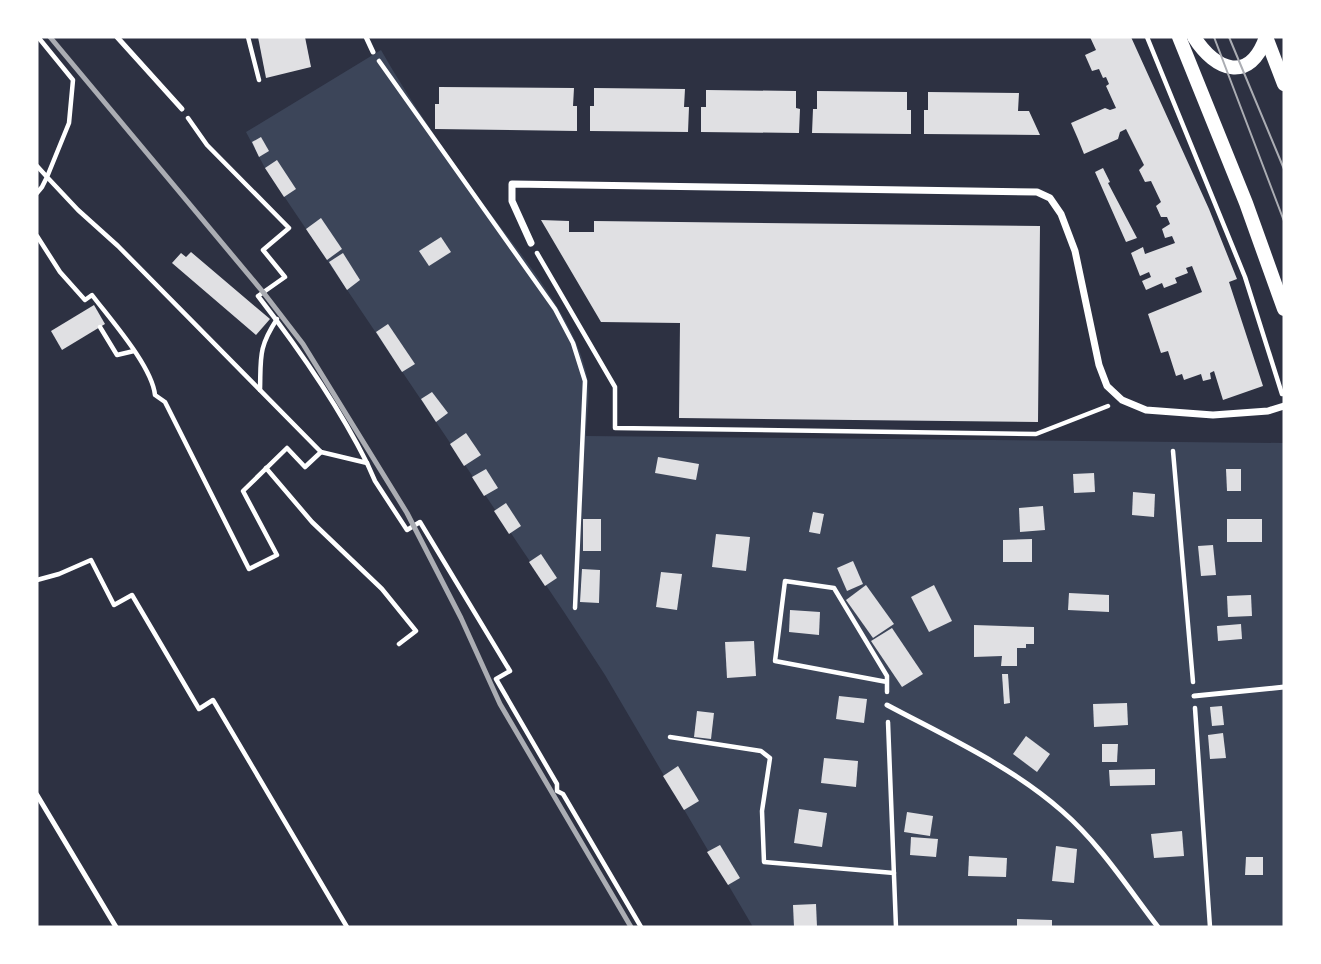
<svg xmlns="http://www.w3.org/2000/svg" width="1321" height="964" font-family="Commissioner,sans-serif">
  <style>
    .green { fill: #3c4559 }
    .building { fill: #e0e0e3 }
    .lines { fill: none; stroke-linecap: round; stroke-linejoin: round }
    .path { stroke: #fff; stroke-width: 4.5 }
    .service { stroke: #fff; stroke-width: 5 }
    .minor { stroke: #fff; stroke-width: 7 }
    .secondary { stroke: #fff; stroke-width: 14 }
    .tram { stroke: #abadb3; stroke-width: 2 }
    .rail { stroke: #abadb3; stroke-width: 5 }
  </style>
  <rect width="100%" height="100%" fill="#2d3142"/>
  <path class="green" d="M381 50C411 103 446 152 481 201 516 249 581 324 588 383 590 400 586 419 586 436L1284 443V927H753L605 675 564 612 265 168 246 132Z"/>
  <g class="building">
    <path d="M258 37H305L311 67 266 78Z"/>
    <path d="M1090 37H1131L1209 209 1237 279 1229 282 1263 386 1223 400 1214 371 1210 373 1211 379 1203 381 1201 374 1184 380 1182 374 1176 376 1168 351 1161 353 1148 314 1202 292 1192 266 1186 268 1188 273 1175 278 1177 283 1164 288 1162 283 1146 290 1142 281 1151 277 1149 272 1140 276 1131 253 1143 247 1145 254 1175 243 1172 236 1165 238 1162 229 1170 224 1167 217H1161L1156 206 1161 202 1151 181 1145 182 1139 170 1144 165 1126 129 1120 132 1118 139 1084 154 1078 139 1071 123 1105 108 1110 110 1116 108 1106 86 1109 84 1106 77 1103 78 1099 69 1092 71 1085 55 1096 50Z"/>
    <path d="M439 87 574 88 573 106H577V131L435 129V104H439Z"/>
    <path d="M594 88 685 89 684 107H689L688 132 590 131V106H594Z"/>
    <path d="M706 90 796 91V108L800 109 799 133 701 132V107H706Z"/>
    <path d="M817 91 907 92V110H911V134L812 133 813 109H817Z"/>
    <path d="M928 92 1019 93 1018 111H1029L1040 135 924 134V110H928Z"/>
    <path d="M261 137 269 151 259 157 252 142Z"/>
    <path d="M277 160 296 189 284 197 265 168Z"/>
    <path d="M1103 168 1110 182 1108 183 1137 238 1126 242 1095 172Z"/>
    <path d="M321 218 342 249 327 260 306 229Z"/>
    <path d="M541 220 569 221V232H594V221L1040 226 1038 422 679 418 680 323 601 322Z"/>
    <path d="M441 237 451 252 429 266 419 251Z"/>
    <path d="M191 252 270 319 256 335 172 263 181 253 186 257Z"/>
    <path d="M343 253 360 280 347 290 329 262Z"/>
    <path d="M94 305 105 324 62 350 51 331Z"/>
    <path d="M388 324 415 364 402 372 376 332Z"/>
    <path d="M432 392 448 413 436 422 421 399Z"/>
    <path d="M466 433 481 455 464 466 450 444Z"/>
    <path d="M658 457 699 464 696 480 655 473Z"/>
    <path d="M486 469 498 488 484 496 472 477Z"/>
    <path d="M1226 469H1241V491H1227Z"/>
    <path d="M1094 473 1095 492 1074 493 1073 474Z"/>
    <path d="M1133 492 1155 494 1154 517 1132 515Z"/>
    <path d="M506 503 521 526 509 534 494 511Z"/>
    <path d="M1043 506 1045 530 1020 532 1019 508Z"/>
    <path d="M813 512 824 514 820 534 809 532Z"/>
    <rect x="583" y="519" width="18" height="32"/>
    <rect x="1227" y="519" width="35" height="23"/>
    <path d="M716 534 750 537 746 571 712 567Z"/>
    <path d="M1032 539V562H1003V540Z"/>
    <path d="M1213 545 1216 575 1201 576 1198 546Z"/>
    <path d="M541 554 557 578 545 586 529 562Z"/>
    <path d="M853 561 863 584 847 591 837 568Z"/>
    <path d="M582 569 600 570 599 603 580 602Z"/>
    <path d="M661 572 682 574 677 610 656 607Z"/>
    <path d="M866 585 894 624 873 638 846 600Z"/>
    <path d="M934 585 952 621 929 632 911 597Z"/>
    <path d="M1069 593 1109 595V612L1068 610Z"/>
    <path d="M1251 595 1252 616 1228 617 1227 596Z"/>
    <path d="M790 610 820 612 819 635 789 632Z"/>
    <path d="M1241 624 1242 639 1218 641 1217 626Z"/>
    <path d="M974 625 1034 627V644H1026V648H1017V666H1001L1002 656 974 657Z"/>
    <path d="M892 628 923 674 902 687 871 641Z"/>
    <path d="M754 641 756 676 727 678 725 642Z"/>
    <path d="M1002 674H1008L1010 703 1004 704Z"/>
    <path d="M839 696 867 699 864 723 836 719Z"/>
    <path d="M1127 703 1128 725 1094 727 1093 704Z"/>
    <path d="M1222 706 1224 725 1212 726 1210 707Z"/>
    <path d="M697 711 714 713 711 739 694 737Z"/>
    <path d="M1223 733 1226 758 1210 759 1208 735Z"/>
    <path d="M1026 736 1050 754 1037 772 1013 754Z"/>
    <path d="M1102 744H1118L1117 762H1102Z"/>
    <path d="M824 758 858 761 856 787 821 783Z"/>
    <path d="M678 766 699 801 684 810 663 776Z"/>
    <path d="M1155 769V785L1110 786 1109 770Z"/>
    <path d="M799 809 827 813 822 847 794 843Z"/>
    <path d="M907 812 933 816 930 836 904 832Z"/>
    <path d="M1182 831 1184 856 1154 858 1151 834Z"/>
    <path d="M911 837 938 839 936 857 910 855Z"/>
    <path d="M720 845 740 878 728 885 707 852Z"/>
    <path d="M1056 846 1077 849 1074 883 1052 881Z"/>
    <path d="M969 856 1007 858 1006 877 968 876Z"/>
    <path d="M1246 857H1263V875H1245Z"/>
    <path d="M816 904 817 927H794L793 905Z"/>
    <path d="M1017 919 1052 920V927H1017Z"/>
  </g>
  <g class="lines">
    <g class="path">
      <path d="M38 37 73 80 69 123 47 177 78 210 118 246 321 452 367 463C337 403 299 349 258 296L285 277 263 250 289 228 207 145 188 118"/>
      <path d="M248 37 259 80"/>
      <path d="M1147 37 1245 277 1282 394"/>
      <path d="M379 61 555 309 573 343 585 381 575 608"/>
      <path d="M37 166 47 177 42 187 37 193"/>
      <path d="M37 236 60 272 85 300 92 295C110 319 152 366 155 395L165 402 249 569 277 555 243 491 287 448 305 467 321 452"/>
      <path d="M537 253 615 387V428L1036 434 1108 406"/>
      <path d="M100 327 117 355 134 351"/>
      <path d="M260 390C261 357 258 348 277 319"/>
      <path d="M1173 451 1193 682"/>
      <path d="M367 463 375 481 407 530 420 522 510 671 496 679 557 784V791L563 794 641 927"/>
      <path d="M266 468 312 522 382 589 416 631 399 644"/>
      <path d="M37 580 59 574 91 560 114 605 132 595 199 709 213 700 347 927"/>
      <path d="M887 682 775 661 785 581 834 588 887 676V692"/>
      <path d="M1195 708 1210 927"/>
      <path d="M888 722 896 927"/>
      <path d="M670 737 761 751 770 758 762 811 764 862 894 873"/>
    </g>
    <g class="service">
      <path d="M117 37 182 109"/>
      <path d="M366 37 373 52"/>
      <path d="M1194 696 1284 687"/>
      <path d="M887 705C947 737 1011 766 1062 811 1100 844 1128 888 1158 927"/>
      <path d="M37 795 116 927"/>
    </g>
    <path class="minor" d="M531 243 512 201V184L1037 192 1050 198 1061 214 1075 251 1099 365 1107 386 1122 400 1146 410 1213 415 1268 411 1284 406"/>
    <g class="secondary">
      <path d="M1179 37 1246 203 1284 309"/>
      <path d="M1194 37C1216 72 1250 83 1266 37"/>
      <path d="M1266 37 1284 84"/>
    </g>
    <g class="tram">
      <path d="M1214 37 1284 221"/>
      <path d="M1229 37 1284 169"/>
    </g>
    <path class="rail" d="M50 37 263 292 303 344 407 513 461 618 500 704 631 927"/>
  </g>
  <rect width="1321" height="964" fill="none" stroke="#ffffff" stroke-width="77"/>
</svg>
